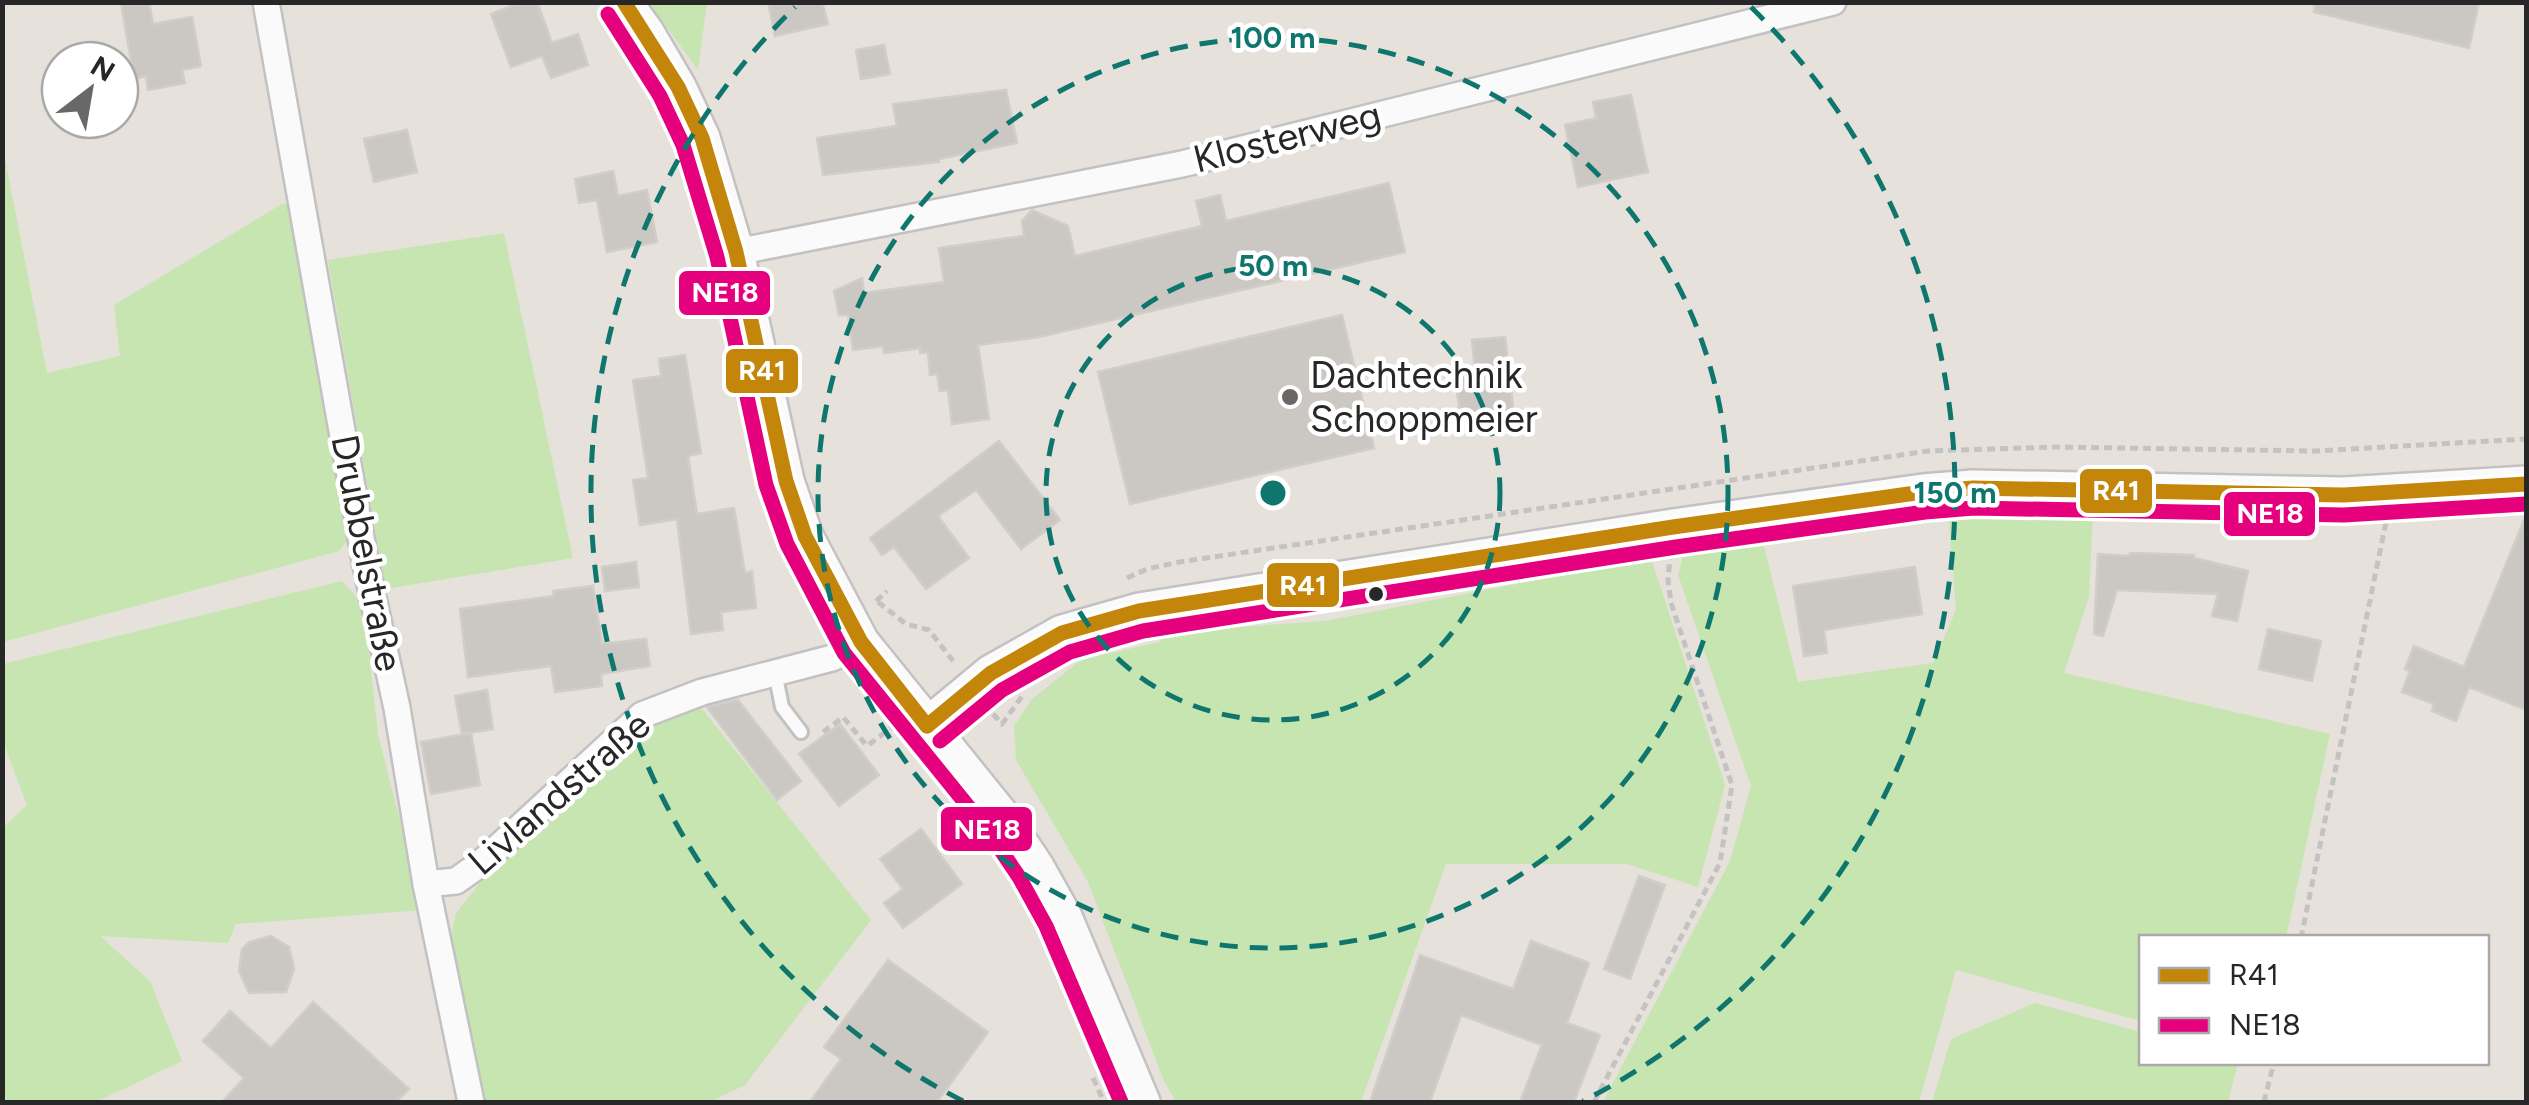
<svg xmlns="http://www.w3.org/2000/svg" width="2529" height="1105" font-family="Figtree,sans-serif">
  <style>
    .green { fill: #c6e5b0 }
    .building { fill: #cbc7c3; stroke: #d1cdc8; stroke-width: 2.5 }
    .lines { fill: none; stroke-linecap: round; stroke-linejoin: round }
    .lane-casing { stroke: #c3c1c2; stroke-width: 18 }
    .street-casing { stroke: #c3c1c2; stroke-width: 30 }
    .secondary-casing { stroke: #c3c1c2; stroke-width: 40 }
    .path { stroke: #c4c3c2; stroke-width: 5; stroke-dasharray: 8 5; stroke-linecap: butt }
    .lane { stroke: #fbfafa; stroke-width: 12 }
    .street { stroke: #fbfafa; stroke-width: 25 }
    .secondary { stroke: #fbfafa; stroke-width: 35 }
    .bus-1-casing { stroke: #fff; stroke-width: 22 }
    .bus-2-casing { stroke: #fff; stroke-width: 22 }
    .bus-1 { stroke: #c3860a; stroke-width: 15 }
    .bus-2 { stroke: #e5007d; stroke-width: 15 }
    .ring { fill: none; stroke: #0f766e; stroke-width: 5; stroke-dasharray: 18 12 }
    .poi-dot { fill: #6a6866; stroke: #fff; stroke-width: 4 }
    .bus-dot { fill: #272727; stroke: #fff; stroke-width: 4 }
    .labels { text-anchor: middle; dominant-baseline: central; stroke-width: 9; stroke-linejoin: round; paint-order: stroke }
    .street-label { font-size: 38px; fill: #272727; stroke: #fff }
    .poi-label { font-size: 38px; fill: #272727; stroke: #fff; text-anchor: start }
    .centre { fill: #0f766e; stroke: #fff; stroke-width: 5 }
    .ring-label { font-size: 30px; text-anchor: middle; font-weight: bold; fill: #0f766e; stroke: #fff; stroke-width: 9; stroke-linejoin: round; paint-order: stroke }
    .line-badge { stroke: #fff; stroke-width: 4 }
    .badge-label { font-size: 28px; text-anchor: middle; font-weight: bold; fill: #fff }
  </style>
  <rect width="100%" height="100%" fill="#e6e1db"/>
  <g class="green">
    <path d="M649 3H707L698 70Z"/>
    <path d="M2 144 47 373 120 356 114 305 282 204 291 202 347 515 348 540 339 551 3 642Z"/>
    <path d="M504 233 573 558 385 589 328 260Z"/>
    <path d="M2028 507 2093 512 2089 597 2064 673 2330 734 2286 937 2142 938 2141 1021 1956 970 1919 1102H1603L1730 861 1751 786 1678 575 1685 549 1763 542 1798 682 1933 663 1956 610 1948 508Z"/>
    <path d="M1651 558 1725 785 1698 887 1627 864H1446L1361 1102H1176L1164 1081 1088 882 1016 760 1014 726 1032 699 1081 660 1159 642 1166 632 1325 621Z"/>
    <path d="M342 581 364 605 378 735 423 910 236 924 228 943 100 936 150 981 182 1061 96 1102H3V828L27 805 3 742V664Z"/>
    <path d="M699 705 871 920 745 1085 710 1102H482L451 935 456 913 484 878 637 733Z"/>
    <path d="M2035 1003 2141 1032 2142 1062 2238 1063 2228 1102H1932L1951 1039Z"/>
  </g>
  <g class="building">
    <path d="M121 2H149L153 24 192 17 201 66 182 70 185 83 148 90 146 76 134 79Z"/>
    <path d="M522 2H537L552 43 578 34 588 65 551 78 542 56 511 67 491 14Z"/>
    <path d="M768 2H822L828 24 775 36Z"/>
    <path d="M2315 2H2479L2469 48 2314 12Z"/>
    <path d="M884 45 890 74 861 79 856 50Z"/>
    <path d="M1006 90 1017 143 939 159V162L823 175 817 138 897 126 893 104Z"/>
    <path d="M1631 95 1648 172 1578 187 1565 125 1596 118 1593 102Z"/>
    <path d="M407 130 417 172 374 182 364 139Z"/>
    <path d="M613 171 618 196 647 190 657 242 607 252 597 200 579 203 575 179Z"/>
    <path d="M1389 183 1405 252 1039 337 978 345 989 419 952 424 948 390 940 391 937 374 930 375 928 352 920 353V348L884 353 883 346 853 350 848 315H839L834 291 862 278 864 293 944 282 939 248 1024 236 1022 221 1032 210 1068 226 1075 256 1202 226 1196 201 1220 195 1226 221Z"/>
    <path d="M1342 315 1374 448 1130 504 1098 372Z"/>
    <path d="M1505 337 1515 425 1462 431 1455 373 1475 371 1472 340Z"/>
    <path d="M685 355 701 453 688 456 697 514 734 508 745 573 752 571 756 608 721 612 723 630 691 634 677 519 640 525 633 480 648 478 633 380 661 376 659 359Z"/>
    <path d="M999 441 1060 520 1021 549 976 490 938 516 969 558 926 589 894 547 882 555 870 538Z"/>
    <path d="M2526 515V710L2469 687 2456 721 2432 711 2434 704 2402 692 2410 671 2405 669 2414 646 2464 667Z"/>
    <path d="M2130 553 2194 555V558L2248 571 2237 621 2212 616 2218 594 2117 590 2103 636 2094 634 2098 554 2129 556Z"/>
    <path d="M636 562 639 587 605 591 602 567Z"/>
    <path d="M1915 567 1922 614 1824 630 1827 653 1804 656 1793 586Z"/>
    <path d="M593 586 602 644 646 639 650 666 601 674 602 686 555 692 551 666 468 677 460 609 554 596 553 591Z"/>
    <path d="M2268 629 2321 641 2312 681 2259 669Z"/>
    <path d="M487 690 493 729 462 734 455 696Z"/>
    <path d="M738 700 801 781 777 800 707 707Z"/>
    <path d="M840 724 879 775 839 806 799 754Z"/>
    <path d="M471 733 480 785 431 794 421 742Z"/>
    <path d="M921 829 962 884 903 928 884 903 903 889 880 859Z"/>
    <path d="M1639 876 1665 885 1630 979 1604 969Z"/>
    <path d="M271 936 289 947 294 969 286 992 249 993 239 971 242 949 249 942Z"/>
    <path d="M1531 941 1589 963 1567 1023 1600 1035 1574 1102H1520L1542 1045 1461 1015 1430 1102H1370L1420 955 1513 989Z"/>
    <path d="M888 960 988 1032 937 1102H810L841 1059 824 1047Z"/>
    <path d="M313 1002 409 1089 396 1102H222L244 1078 203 1041 230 1011 271 1048Z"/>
  </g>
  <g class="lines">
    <defs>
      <path id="lane" d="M775 672 782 707 801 732"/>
      <g id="street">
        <path d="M266 2 366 566 397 708 426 884 471 1102"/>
        <path d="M736 252 1182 164 1833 2"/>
        <path d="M426 884 456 881 480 864 642 715 702 692 832 658 861 642"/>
      </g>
      <g id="secondary">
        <path d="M624 2 647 34 678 87 702 138 736 252 786 481 805 536 861 642 1004 819 1036 867 1064 917 1142 1102"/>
        <path d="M927 726 991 673 1062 633 1139 611 1673 527 1923 492 1973 488 2344 495 2526 484"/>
      </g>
    </defs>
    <use href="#lane" class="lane-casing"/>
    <use href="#street" class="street-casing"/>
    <use href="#secondary" class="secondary-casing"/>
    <g class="path">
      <path d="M1127 578 1147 569 1179 562 1928 451 2056 447 2315 451 2526 439"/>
      <path d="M876 601 887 591"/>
      <path d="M878 602 906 624 929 630 953 661"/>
      <path d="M993 714 1002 724 1023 695"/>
      <path d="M823 732 843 717 867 746 892 727"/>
      <path d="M2301 938 2386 522"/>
      <path d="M1093 1078 1104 1102"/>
      <path d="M1594 1102 1720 863 1732 785 1671 603 1668 580 1670 558"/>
      <path d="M2264 1102 2274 1062"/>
    </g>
    <use href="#lane" class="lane"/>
    <use href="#street" class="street"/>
    <use href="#secondary" class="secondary"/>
    <defs>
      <g id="bus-1">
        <path d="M624 2 678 87 702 138 736 252 786 481 805 536 861 642 927 726"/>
        <path d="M927 726 991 673 1062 633 1139 611 1673 527 1923 492 1973 488 2344 495 2526 484"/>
      </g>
      <g id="bus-2">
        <path d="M608 14 660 96 683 145 717 257 766 485 787 544 844 653 988 831 1019 877 1046 926 1121 1102"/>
        <path d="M940 741 1002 690 1070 652 1143 631 1676 547 1925 512 1974 508 2344 515 2526 504"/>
      </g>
    </defs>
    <use href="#bus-1" class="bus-1-casing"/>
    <use href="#bus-2" class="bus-2-casing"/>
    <use href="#bus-1" class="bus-1"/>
    <use href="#bus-2" class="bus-2"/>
  </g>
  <g class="ring">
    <circle cx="1273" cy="493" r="227"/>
    <circle cx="1273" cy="493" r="455"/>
    <path d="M963 1101A682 682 0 0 1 795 7M1751 7A682 682 0 0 1 1583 1101"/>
  </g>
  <circle class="poi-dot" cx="1290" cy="397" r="10"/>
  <circle class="bus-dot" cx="1376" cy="594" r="9"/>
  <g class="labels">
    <g class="street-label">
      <text transform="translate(1287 137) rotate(-14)">Klosterweg</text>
      <text transform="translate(367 553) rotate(79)">Drubbelstraße</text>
      <text transform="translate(559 793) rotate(-41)">Livlandstraße</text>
    </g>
    <g class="poi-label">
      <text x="1310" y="375">Dachtechnik<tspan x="1310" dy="44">Schoppmeier</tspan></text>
    </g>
  </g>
  <circle cx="1273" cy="493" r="15" class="centre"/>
  <g class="ring-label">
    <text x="1273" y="48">100 m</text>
    <text x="1273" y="276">50 m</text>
    <text x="1955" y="503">150 m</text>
  </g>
  <g class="line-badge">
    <rect x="677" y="269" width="95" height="48" rx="10" fill="#e5007d"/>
    <rect x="724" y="347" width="76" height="48" rx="10" fill="#c3860a"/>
    <rect x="2078" y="467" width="76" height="48" rx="10" fill="#c3860a"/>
    <rect x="2222" y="490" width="95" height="48" rx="10" fill="#e5007d"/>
    <rect x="1265" y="561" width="76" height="48" rx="10" fill="#c3860a"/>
    <rect x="939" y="805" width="95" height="48" rx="10" fill="#e5007d"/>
  </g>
  <g class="badge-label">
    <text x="725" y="302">NE18</text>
    <text x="762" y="380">R41</text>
    <text x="2116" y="500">R41</text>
    <text x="2270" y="523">NE18</text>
    <text x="1303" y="595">R41</text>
    <text x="987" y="839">NE18</text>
  </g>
  <rect width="2529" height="1105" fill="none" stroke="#272727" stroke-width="10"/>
  <rect x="2139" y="935" width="350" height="130" fill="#ffffff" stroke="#a9a9a9" stroke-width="2.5"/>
  <rect x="2159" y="968" width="50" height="15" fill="#c3860a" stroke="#a9a9a9" stroke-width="2.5"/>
  <text x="2229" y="985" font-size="30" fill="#272727">R41</text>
  <rect x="2159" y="1018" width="50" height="15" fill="#e5007d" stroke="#a9a9a9" stroke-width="2.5"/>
  <text x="2229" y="1035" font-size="30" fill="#272727">NE18</text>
  <g transform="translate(90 90) rotate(31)"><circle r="48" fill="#ffffff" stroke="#a9a9a9" stroke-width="2.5"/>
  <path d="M0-8L18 38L0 25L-18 38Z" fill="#6a6866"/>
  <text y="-15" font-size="28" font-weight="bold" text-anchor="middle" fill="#272727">N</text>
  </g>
</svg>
